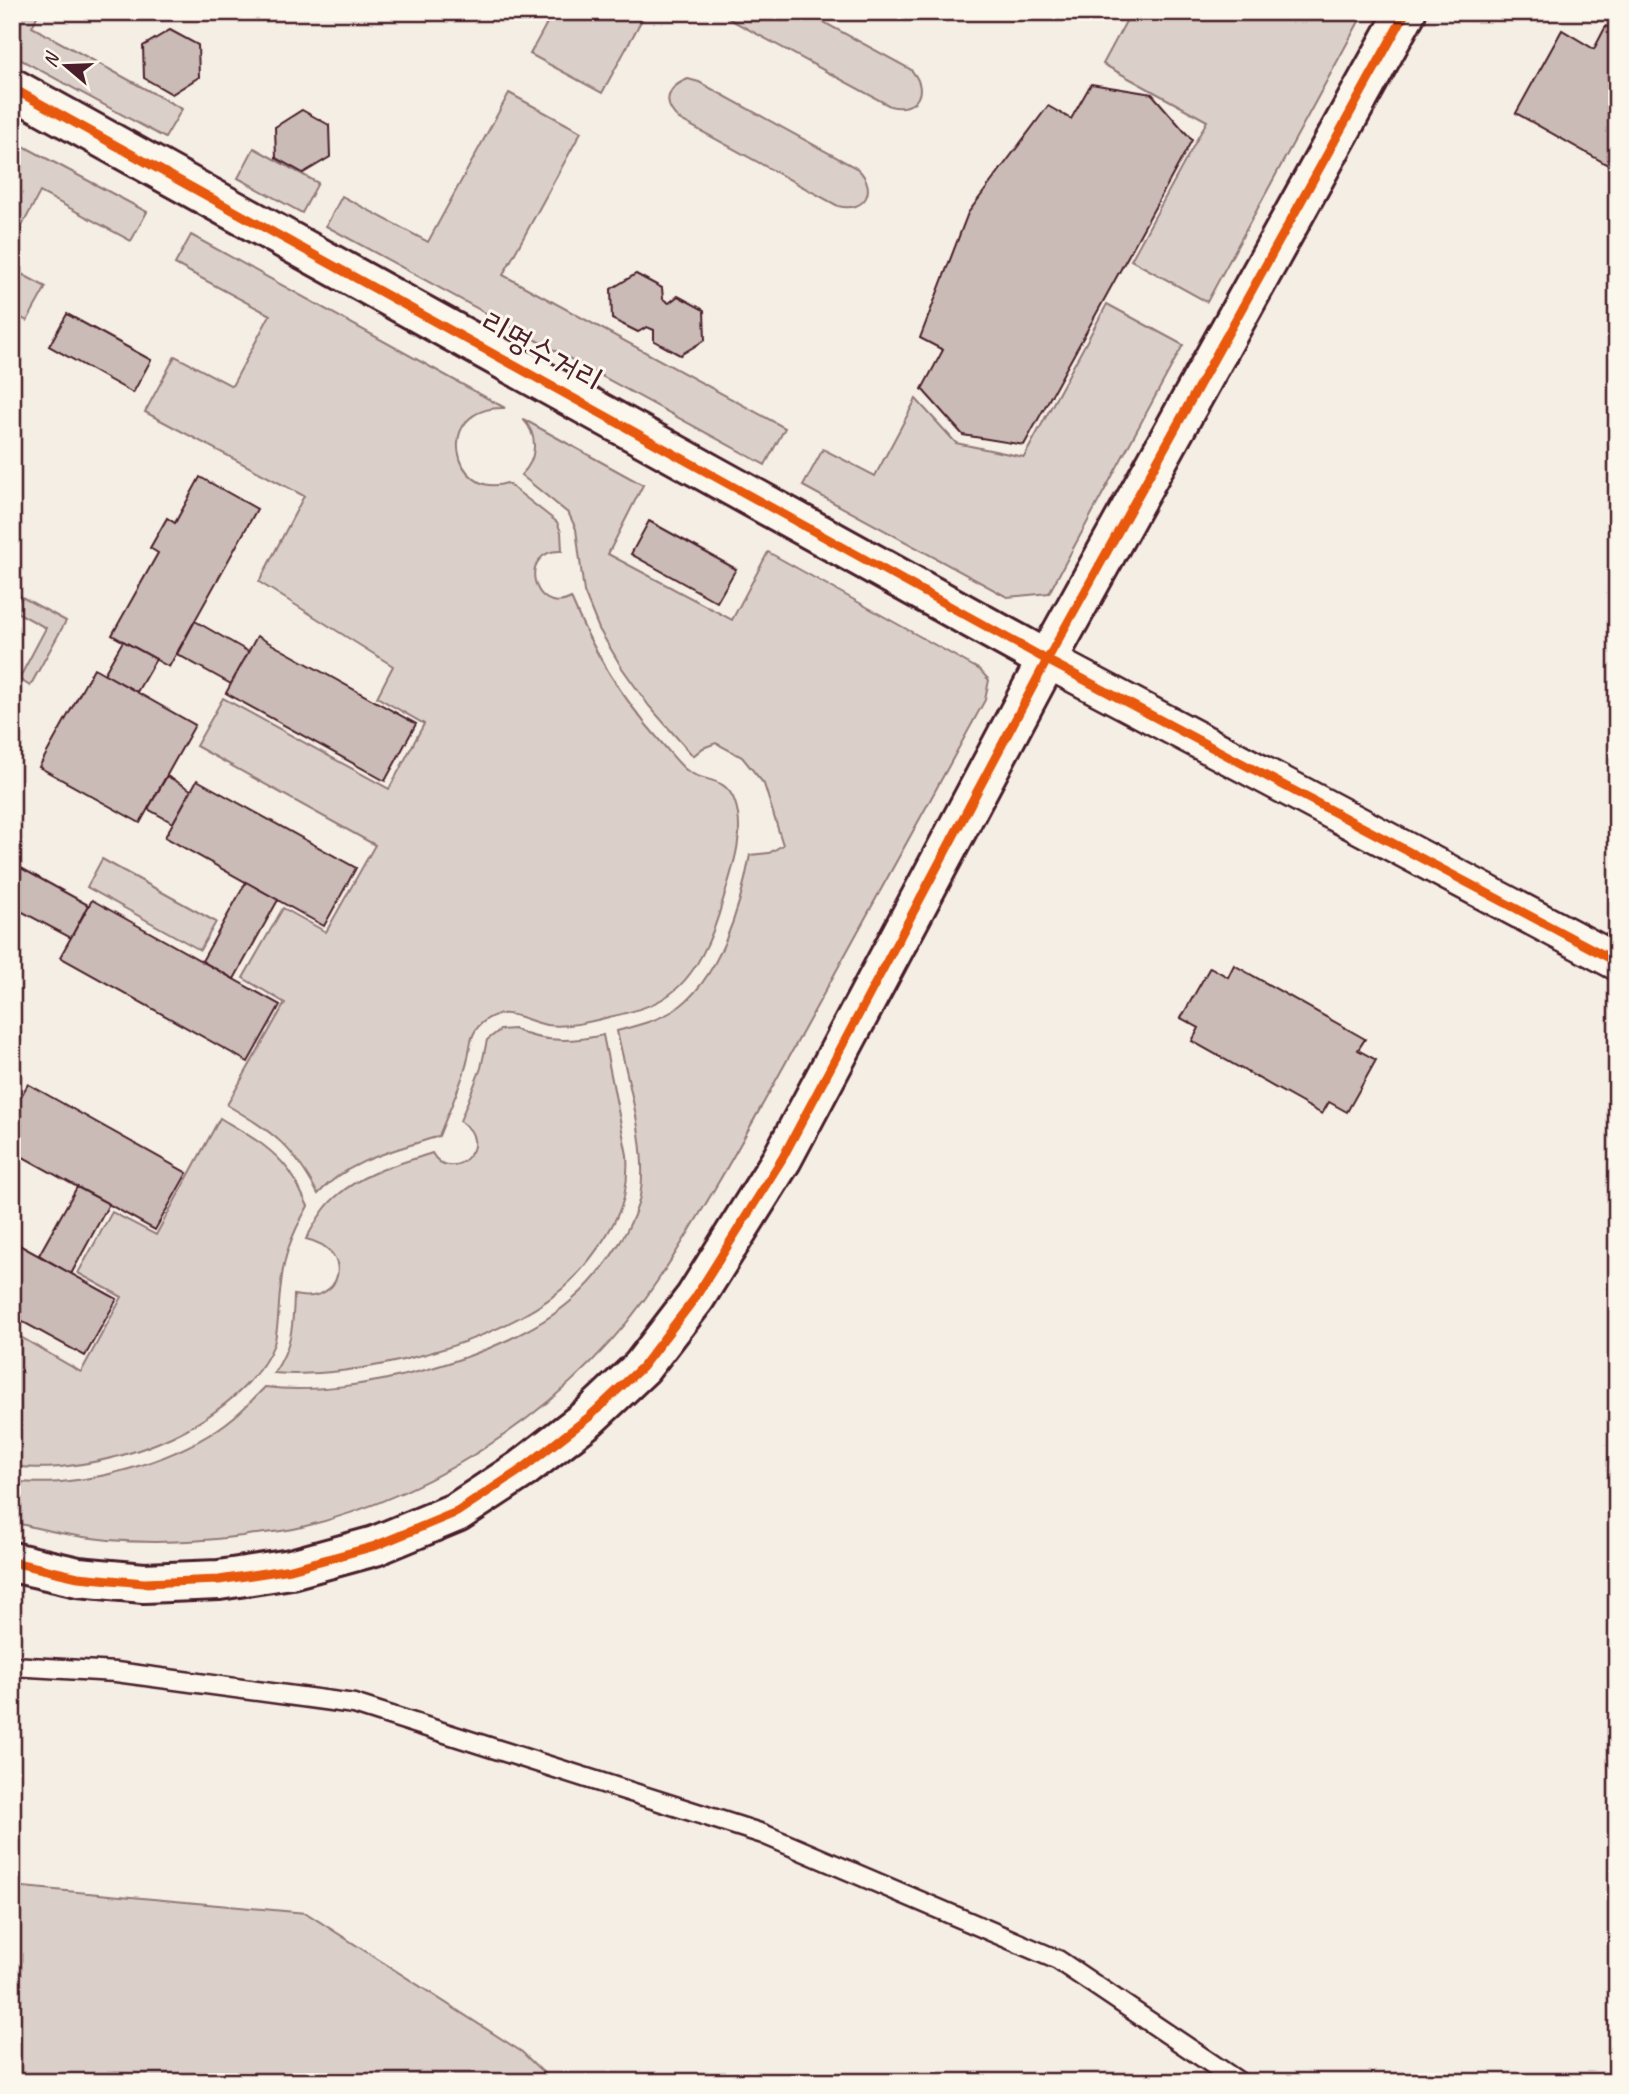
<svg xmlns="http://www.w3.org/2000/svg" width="1629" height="2094" font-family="Caveat,'Poor Story',sans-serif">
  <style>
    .green { fill: #dbd0c9; stroke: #92787a; stroke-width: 2 }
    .building { fill: #cabbb6; stroke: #4a1f2b; stroke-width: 2 }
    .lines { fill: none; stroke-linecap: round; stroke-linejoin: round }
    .service-casing { stroke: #4a1f2b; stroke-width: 23 }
    .minor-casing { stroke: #4a1f2b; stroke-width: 40 }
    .tertiary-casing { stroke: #4a1f2b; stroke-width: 44 }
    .service { stroke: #fbf7ec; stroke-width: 18 }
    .minor { stroke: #fbf7ec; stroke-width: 35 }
    .tertiary { stroke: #fbf7ec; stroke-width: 38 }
    .cycleway-casing { stroke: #fbf7ec; stroke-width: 13 }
    .cycleway { stroke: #e8590c; stroke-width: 9 }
    .labels { text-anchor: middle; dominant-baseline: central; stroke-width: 6; stroke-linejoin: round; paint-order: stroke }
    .street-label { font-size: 33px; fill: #4a1f2b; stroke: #fbf7ec }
  </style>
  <rect width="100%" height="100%" fill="#f4eee4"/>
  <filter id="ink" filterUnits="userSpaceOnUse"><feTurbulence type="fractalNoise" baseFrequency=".0143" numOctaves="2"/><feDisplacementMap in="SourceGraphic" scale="14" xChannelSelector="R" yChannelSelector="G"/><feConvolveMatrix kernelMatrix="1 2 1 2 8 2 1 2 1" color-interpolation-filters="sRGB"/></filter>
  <g filter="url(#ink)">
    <g class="green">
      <path d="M12 12H39L32 27 182 109 165 138 12 55Z"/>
      <path d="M553 12H646L602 93 530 54Z"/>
      <path d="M723 12H805L910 69C930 89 918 113 890 106L731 20Z"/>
      <path d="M1131 12H1364L1207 302 1131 260 1207 121 1103 64Z"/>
      <path d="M688 79 699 82 858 169C878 189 866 213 838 206L679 119C661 103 667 87 688 79Z"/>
      <path d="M509 93 581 132 503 275 785 428 765 465 326 226 342 196 428 242Z"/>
      <path d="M12 140 147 212 131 241 40 192 12 245Z"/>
      <path d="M254 148 318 183 302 213 238 178Z"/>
      <path d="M191 235 505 408C431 406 454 501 507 483L557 522 561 532 562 551C516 549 533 618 571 598 593 652 621 697 660 741 668 750 676 761 685 769 702 784 725 774 735 802 746 834 732 869 723 900 714 934 696 979 664 998 648 1008 628 1013 609 1017 590 1022 566 1028 547 1025 524 1021 504 1003 482 1023 468 1035 471 1050 466 1066 459 1090 448 1113 439 1136 397 1150 349 1159 318 1194 292 1145 274 1133 227 1105L285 1003 243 978 283 908 326 932 375 845 196 746 223 698 389 789 424 724 377 697 393 666 259 582 304 496 145 412 175 356 232 386 270 315 175 264Z"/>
      <path d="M12 269 46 287 27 321 12 313Z"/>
      <path d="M1107 304 1183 345 1049 593 1007 597 803 486 823 449 875 476 916 399 956 443 1024 457Z"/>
      <path d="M523 419 643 485 608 554 732 620 768 552 980 670 989 680 985 700C922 815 858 931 795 1046 752 1123 709 1203 660 1277 579 1401 441 1494 298 1528 280 1532 260 1533 242 1536 181 1544 120 1545 60 1533 44 1529 27 1527 12 1521V1482C28 1482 45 1484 61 1482 117 1477 190 1454 234 1417 245 1408 255 1397 265 1387 351 1399 506 1358 572 1300 598 1278 628 1237 638 1204 652 1159 627 1078 617 1031 635 1026 656 1021 673 1011 719 982 741 905 750 855L769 853 783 845 764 784 742 757 716 743 703 748 693 756 649 706 622 668 599 629 584 592 576 529 569 514 521 475C537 460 539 436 523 419Z"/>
      <path d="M20 596 66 621 30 686 19 679 46 628 13 610Z"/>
      <path d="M102 859 216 922 200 950 87 887Z"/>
      <path d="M514 1029C541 1043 573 1042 603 1035L627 1155C628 1169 627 1183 624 1197 616 1228 585 1269 562 1289 499 1344 356 1380 274 1373 292 1346 293 1327 294 1295 343 1306 356 1250 306 1239 315 1223 324 1206 338 1195 364 1172 400 1164 432 1153 450 1186 498 1145 460 1121L481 1068 487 1040 500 1030Z"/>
      <path d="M220 1118C245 1133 272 1147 290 1172 297 1182 302 1195 308 1206 291 1236 283 1257 280 1292 278 1310 279 1326 274 1344 268 1360 255 1376 243 1388 195 1435 127 1460 60 1467 45 1469 28 1467 12 1467V1332L81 1372 122 1297 78 1273 112 1212 156 1235Z"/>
      <path d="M12 1886 306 1913 522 2052 553 2082H12Z"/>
    </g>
    <g class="building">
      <path d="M1606 26 1617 33V170L1516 113 1562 30 1594 49Z"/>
      <path d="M170 30 198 45 199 77 172 94 144 78 143 46Z"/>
      <path d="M1091 84 1152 94 1192 140 1024 445 963 435 922 389 943 350 920 338 968 213 1048 106 1071 119Z"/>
      <path d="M302 110 329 125 330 157 303 173 276 158 275 127Z"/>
      <path d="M636 274 662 288 663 299 669 303 678 296 704 310 705 340 680 355 654 341V330L647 327 638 332 612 319 611 289Z"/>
      <path d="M67 314 151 360 133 393 49 346Z"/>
      <path d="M200 477 257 509 169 667 112 635 158 553 150 548 167 518 175 523Z"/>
      <path d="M649 521 736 569 717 602 631 554Z"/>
      <path d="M195 621 249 652 231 684 177 654Z"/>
      <path d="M257 636 416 724 385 781 226 693Z"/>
      <path d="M123 641 156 659 137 692 104 674Z"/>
      <path d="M94 668 195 725 140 823 39 767Z"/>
      <path d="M167 776 191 790 173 823 148 809Z"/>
      <path d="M197 780 356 868 324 926 165 837Z"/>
      <path d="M12 863 88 905 71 938 21 911 12 928Z"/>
      <path d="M246 882 278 900 234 979 202 961Z"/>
      <path d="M92 900 280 1005 248 1062 60 957Z"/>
      <path d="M1234 965 1365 1039 1358 1050 1376 1060 1347 1112 1329 1102 1322 1114 1192 1041 1199 1028 1181 1018 1210 967 1228 977Z"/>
      <path d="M28 1084 187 1173 155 1230 12 1151V1112Z"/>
      <path d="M77 1187 109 1204 71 1274 39 1255Z"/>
      <path d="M12 1241 117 1299 85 1356 12 1316Z"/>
    </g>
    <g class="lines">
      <defs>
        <path id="service" d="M12 1666 116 1672 354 1704 763 1834 1058 1960 1239 2082"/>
        <path id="minor" d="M1047 660 1617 962"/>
        <g id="tertiary">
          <path d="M12 88 1047 660"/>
          <path d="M12 1562 78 1577 144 1583 219 1580 291 1569 375 1546 457 1512 522 1469 589 1417 642 1367 695 1298 782 1159 1047 660 1406 12"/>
        </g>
      </defs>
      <use href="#service" class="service-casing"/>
      <use href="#minor" class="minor-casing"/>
      <use href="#tertiary" class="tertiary-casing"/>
      <use href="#service" class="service"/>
      <use href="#minor" class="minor"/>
      <use href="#tertiary" class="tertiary"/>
      <defs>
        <g id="cycleway">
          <path d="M12 88 1047 660 1617 962"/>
          <path d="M12 1562 78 1577 144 1583 219 1580 291 1569 375 1546 457 1512 522 1469 589 1417 642 1367 695 1298 782 1159 1047 660 1406 12"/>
        </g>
      </defs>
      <use href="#cycleway" class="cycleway-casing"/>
      <use href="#cycleway" class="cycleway"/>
    </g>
  </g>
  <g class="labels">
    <g class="street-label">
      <text transform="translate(542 351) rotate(29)">리명수거리</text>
    </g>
  </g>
  <rect width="1629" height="2094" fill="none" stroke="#fbf7ec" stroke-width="42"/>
  <rect x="21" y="21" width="1587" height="2052" fill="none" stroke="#4a1f2b" stroke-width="2.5" filter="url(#ink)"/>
  <g transform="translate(66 66) rotate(289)" stroke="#fbf7ec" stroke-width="5" paint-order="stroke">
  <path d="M0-5L12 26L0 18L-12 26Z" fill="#4a1f2b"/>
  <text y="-10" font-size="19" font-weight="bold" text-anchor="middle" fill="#4a1f2b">N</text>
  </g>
</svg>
